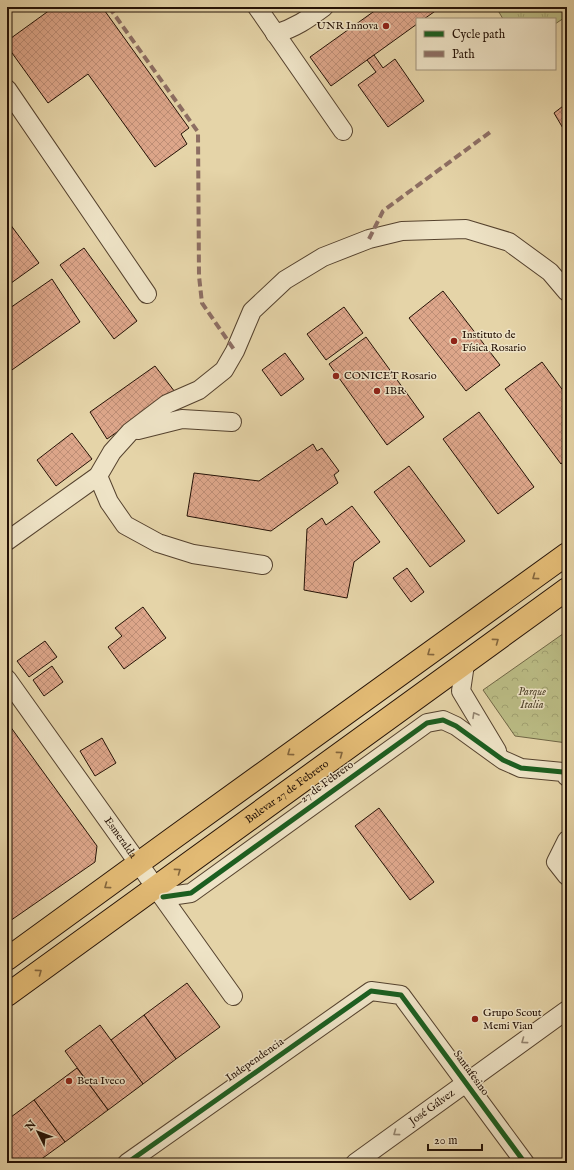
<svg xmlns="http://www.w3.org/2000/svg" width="574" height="1170" font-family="'IM FELL English',serif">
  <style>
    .grass { fill: url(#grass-tufts); stroke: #706645 }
    .park { fill: url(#park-crowns); stroke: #706645 }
    .building { fill: url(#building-cross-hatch); stroke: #251206 }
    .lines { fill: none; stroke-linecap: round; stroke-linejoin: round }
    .minor-casing { stroke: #55422e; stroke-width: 20 }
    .major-casing { stroke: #251206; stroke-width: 24 }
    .minor { stroke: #eee3c6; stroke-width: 18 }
    .major { stroke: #e2ba74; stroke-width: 22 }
    .quiet { stroke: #8d6e63; stroke-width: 4; stroke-dasharray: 8 4; stroke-linecap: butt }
    .cycleway-casing { stroke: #eee3c6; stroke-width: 8 }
    .cycleway { stroke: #1b5e20; stroke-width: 5 }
    .oneway { stroke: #84663d }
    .oneway2 { stroke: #948570 }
    .poi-dot { fill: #8f2418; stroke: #eee3c6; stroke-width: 1.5 }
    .labels { text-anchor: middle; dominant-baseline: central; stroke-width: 3; stroke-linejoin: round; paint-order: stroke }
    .poi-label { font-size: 11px; fill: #251206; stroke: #eee3c6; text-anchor: start }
    .park-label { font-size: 11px; font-style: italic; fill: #52452c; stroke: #eee3c6 }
    .street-label { font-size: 11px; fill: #251206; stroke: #eee3c6 }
  </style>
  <defs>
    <pattern id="grass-tufts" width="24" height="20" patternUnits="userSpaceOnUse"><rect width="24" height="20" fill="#babb84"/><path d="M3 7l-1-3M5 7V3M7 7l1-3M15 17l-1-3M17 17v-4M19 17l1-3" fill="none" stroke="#a0a070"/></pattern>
    <pattern id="park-crowns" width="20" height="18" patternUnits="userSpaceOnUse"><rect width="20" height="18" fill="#babb84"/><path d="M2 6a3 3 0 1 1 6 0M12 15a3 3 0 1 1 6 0" fill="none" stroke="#a0a070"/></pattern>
    <pattern id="building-cross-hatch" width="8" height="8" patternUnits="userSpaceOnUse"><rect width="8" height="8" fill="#dda68a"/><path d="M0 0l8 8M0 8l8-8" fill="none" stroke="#be8e76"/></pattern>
  </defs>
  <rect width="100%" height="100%" fill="#e5d4a8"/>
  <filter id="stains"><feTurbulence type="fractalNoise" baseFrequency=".005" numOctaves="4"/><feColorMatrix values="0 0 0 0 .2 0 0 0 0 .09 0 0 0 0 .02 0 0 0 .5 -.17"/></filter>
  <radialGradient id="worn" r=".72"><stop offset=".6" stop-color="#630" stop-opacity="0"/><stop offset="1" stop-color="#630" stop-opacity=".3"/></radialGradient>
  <path class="grass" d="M496 7H567V16L555 24V19H503Z"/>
  <path class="park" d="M567 631V743L515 736 483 690Z"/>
  <g class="building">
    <path d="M54 7H102L189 128 181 134 187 144 155 167 88 74 48 103 7 46V41Z"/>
    <path d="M380 7H441L424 19H417V24L331 86 310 57Z"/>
    <path d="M374 55 383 68 395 59 424 101 388 127 358 85 376 72 367 60Z"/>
    <path d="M567 103V135L554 113Z"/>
    <path d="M7 220 39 263 7 286Z"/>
    <path d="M84 248 137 321 114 339 60 265Z"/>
    <path d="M52 279 80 322 9 372 7 369V310Z"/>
    <path d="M443 291 500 365 466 391 409 318Z"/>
    <path d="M344 307 363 333 326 360 307 334Z"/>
    <path d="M366 337 424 417 387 445 329 364Z"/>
    <path d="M285 353 304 379 281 396 262 370Z"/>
    <path d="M542 362 567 396V459L561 464 505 389Z"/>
    <path d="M155 366 175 392 107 439 90 412Z"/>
    <path d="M479 412 534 487 498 514 443 439Z"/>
    <path d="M72 433 92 459 56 486 37 460Z"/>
    <path d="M313 444 317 451 322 448 339 471 334 475 338 483 271 531 187 516 194 473 259 481Z"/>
    <path d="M409 466 465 541 430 567 374 492Z"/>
    <path d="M352 506 380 542 354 562 347 598 304 590 307 529 322 518 326 525Z"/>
    <path d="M407 568 424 592 411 602 393 578Z"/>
    <path d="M143 607 166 638 124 669 108 647 122 636 115 628Z"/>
    <path d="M45 641 57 657 29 677 17 661Z"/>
    <path d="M52 666 63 682 44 696 33 680Z"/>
    <path d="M7 722 97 846 95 862 7 923Z"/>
    <path d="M102 738 116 763 95 776 80 751Z"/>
    <path d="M379 808 434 882 410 900 355 826Z"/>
    <path d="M187 983 220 1027 176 1059 144 1015Z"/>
    <path d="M144 1015 176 1059 143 1084 111 1040Z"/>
    <path d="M100 1025 143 1084 108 1110 65 1051Z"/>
    <path d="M77 1068 108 1110 65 1142 34 1100Z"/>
    <path d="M34 1100 65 1142 36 1163H7V1120Z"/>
  </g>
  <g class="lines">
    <defs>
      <g id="minor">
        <path d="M257 7 343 131"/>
        <path d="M275 34C295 28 308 19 324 7"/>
        <path d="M7 89 147 294"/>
        <path d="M138 430 182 419 232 422"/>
        <path d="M98 476 109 502 125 525 158 543 193 554 263 565"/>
        <path d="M7 541 98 476 112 452 130 432 167 404 199 390 224 370 235 351 252 311 285 280 323 257 369 239 402 231 466 229 509 242 550 272 567 292"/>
        <path d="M465 664 461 691 497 751"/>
        <path id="s1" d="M7 679 233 996"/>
        <path d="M567 840 556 862 567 876"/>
        <path d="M163 897 191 893 427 723 443 720 456 726 503 760 521 768 563 772 567 777"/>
        <path d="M127 1163 371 991 401 995 525 1163"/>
        <path id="s2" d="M355 1163 567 1010"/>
      </g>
      <g id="major">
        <path d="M7 959 172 839 567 554"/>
        <path id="s3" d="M7 995 567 589"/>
      </g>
    </defs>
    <use href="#minor" class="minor-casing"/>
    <use href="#major" class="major-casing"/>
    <use href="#minor" class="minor"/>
    <use href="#major" class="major"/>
    <g class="quiet">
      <path d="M109 7 198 132 199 276 202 303 235 351"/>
      <path d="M369 239 383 211 493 130"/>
    </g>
    <defs>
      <g id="cycleway">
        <path d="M163 897 191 893 427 723 443 720 456 726 503 760 521 768 563 772 567 777"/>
        <path d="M127 1163 371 991 401 995 525 1163"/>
      </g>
    </defs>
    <use href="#cycleway" class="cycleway-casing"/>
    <use href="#cycleway" class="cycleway"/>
  </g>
  <defs><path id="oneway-chevron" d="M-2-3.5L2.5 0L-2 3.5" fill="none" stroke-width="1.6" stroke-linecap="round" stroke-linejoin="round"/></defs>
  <g class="oneway">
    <use href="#oneway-chevron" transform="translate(535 577) rotate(144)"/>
    <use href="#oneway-chevron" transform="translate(496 641) rotate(-36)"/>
    <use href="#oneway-chevron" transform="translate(430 653) rotate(144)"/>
    <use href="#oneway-chevron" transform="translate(290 753) rotate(144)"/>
    <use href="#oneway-chevron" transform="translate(340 754) rotate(-36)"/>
    <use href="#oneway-chevron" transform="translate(178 871) rotate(-36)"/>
    <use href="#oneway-chevron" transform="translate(107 886) rotate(144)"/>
    <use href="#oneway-chevron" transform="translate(39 972) rotate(-36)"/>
  </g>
  <g class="oneway2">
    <use href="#oneway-chevron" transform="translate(475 715) rotate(-120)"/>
    <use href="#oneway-chevron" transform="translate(524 1041) rotate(144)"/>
    <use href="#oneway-chevron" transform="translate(396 1133) rotate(144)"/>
  </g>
  <g class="poi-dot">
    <circle cx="386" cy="26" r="4"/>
    <circle cx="454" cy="341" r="4"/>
    <circle cx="336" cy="376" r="4"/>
    <circle cx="377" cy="391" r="4"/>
    <circle cx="475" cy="1019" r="4"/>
    <circle cx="69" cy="1081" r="4"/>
  </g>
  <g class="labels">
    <g class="poi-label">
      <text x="378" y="26" text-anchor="end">UNR Innova</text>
      <text x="462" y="335">Instituto de<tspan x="462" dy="13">Física Rosario</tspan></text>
      <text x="344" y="376">CONICET Rosario</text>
      <text x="385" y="391">IBR</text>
      <text x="483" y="1013">Grupo Scout<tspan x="483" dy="13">Memi Vian</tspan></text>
      <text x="77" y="1081">Beta Iveco</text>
    </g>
    <g class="park-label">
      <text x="532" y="692">Parque<tspan x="532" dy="13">Italia</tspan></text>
    </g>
    <g class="street-label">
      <text transform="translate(327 782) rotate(-36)">27 de Febrero</text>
      <text stroke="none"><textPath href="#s3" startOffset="346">Bulevar 27 de Febrero</textPath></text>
      <text stroke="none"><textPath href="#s1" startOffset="195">Esmeralda</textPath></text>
      <text transform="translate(255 1060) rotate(-35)">Independencia</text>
      <text transform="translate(471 1073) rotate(54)">Santafesino</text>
      <text stroke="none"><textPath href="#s2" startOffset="95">José Gálvez</textPath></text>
    </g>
  </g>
  <rect width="574" height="1170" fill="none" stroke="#e5d4a8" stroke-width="24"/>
  <rect x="8" y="8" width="558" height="1154" fill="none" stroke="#251206" stroke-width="2"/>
  <rect x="12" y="12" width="550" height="1146" fill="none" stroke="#251206"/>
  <rect x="416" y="18" width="140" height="52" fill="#eee3c6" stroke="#9e8f79"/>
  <rect x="424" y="31" width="20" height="6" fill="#1b5e20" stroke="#9e8f79"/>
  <text x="452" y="38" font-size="12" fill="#251206">Cycle path</text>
  <rect x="424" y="51" width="20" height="6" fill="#8d6e63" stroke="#9e8f79"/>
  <text x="452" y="58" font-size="12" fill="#251206">Path</text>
  <g transform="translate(38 1132) rotate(312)" stroke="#eee3c6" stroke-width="3" paint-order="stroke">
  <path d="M0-3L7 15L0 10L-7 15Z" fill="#251206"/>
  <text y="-6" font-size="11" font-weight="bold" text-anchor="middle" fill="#251206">N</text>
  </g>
  <path d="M428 1144v6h54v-6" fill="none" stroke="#251206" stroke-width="2"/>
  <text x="434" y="1144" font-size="12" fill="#251206" stroke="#eee3c6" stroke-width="3" paint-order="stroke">20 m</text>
  <rect width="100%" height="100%" filter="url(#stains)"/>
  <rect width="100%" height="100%" fill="url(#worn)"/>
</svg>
